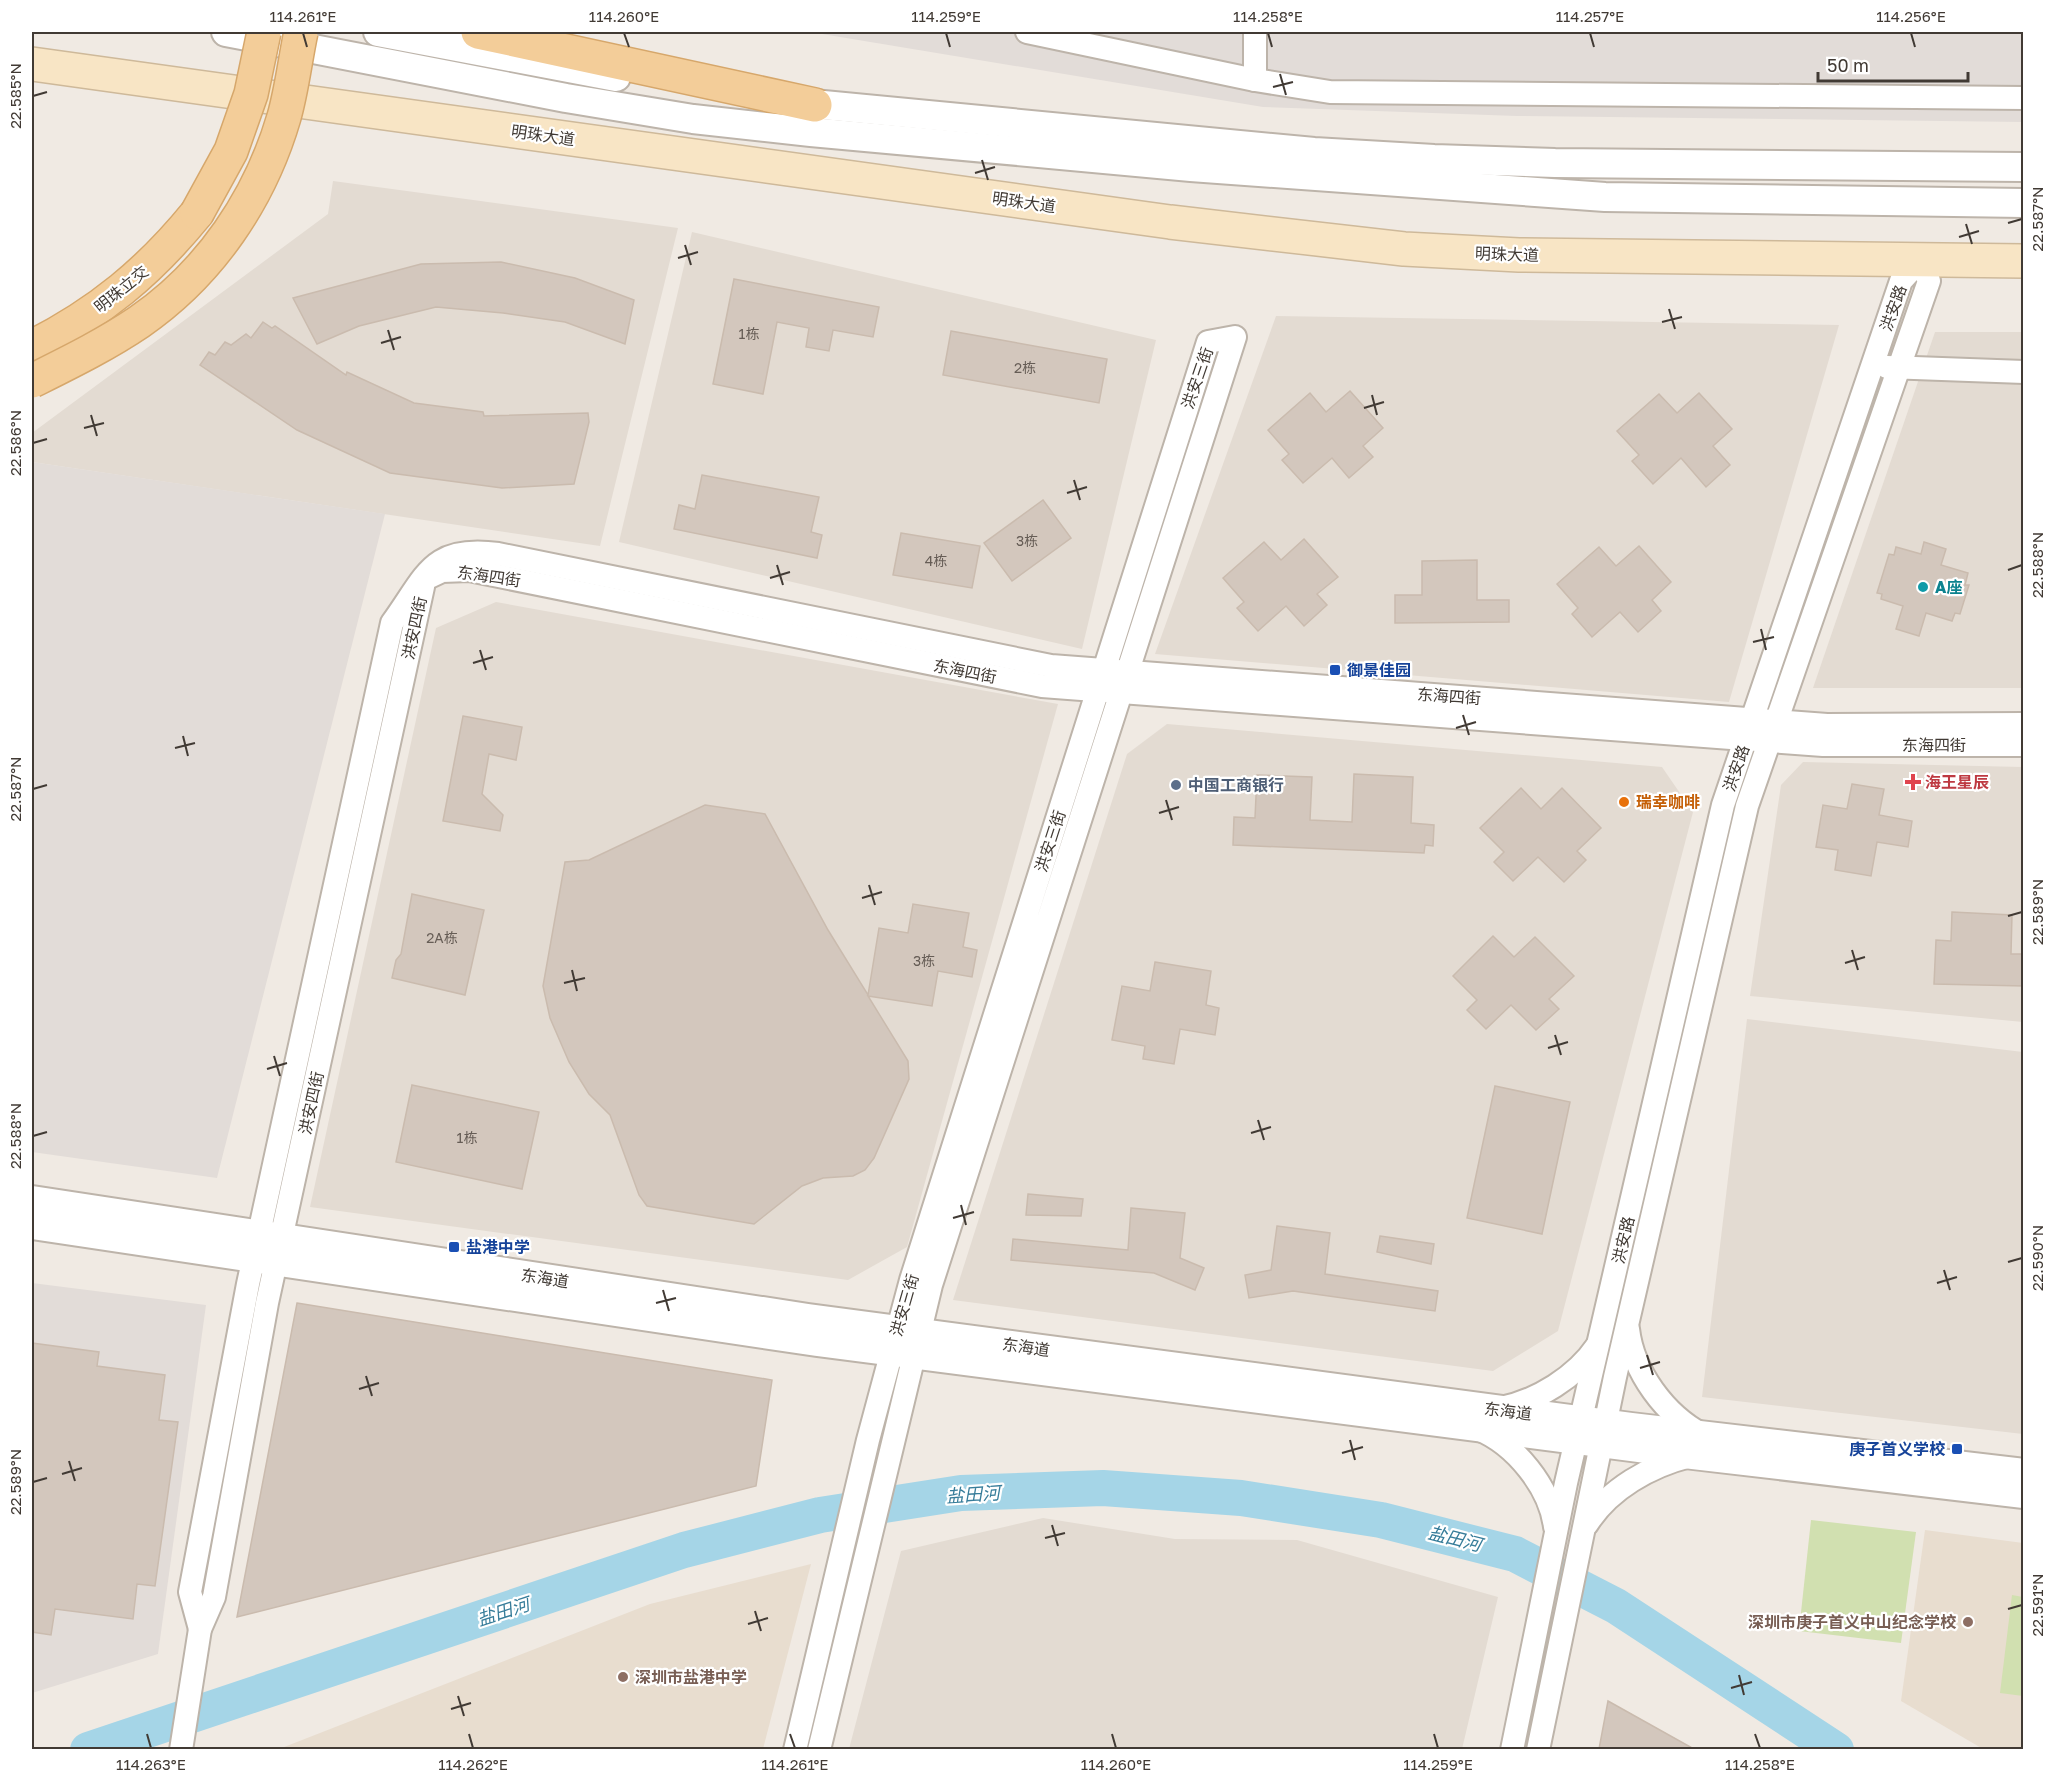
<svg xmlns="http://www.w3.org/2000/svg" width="2055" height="1781" font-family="'Golos Text','Noto Sans SC',sans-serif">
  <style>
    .residential { fill: #e3dbd2 }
    .industrial { fill: #e2dcd8 }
    .education { fill: #e8ddcf }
    .green { fill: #d1e0b0 }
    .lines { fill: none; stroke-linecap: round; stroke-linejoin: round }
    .river { stroke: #a5d5e7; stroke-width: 36 }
    .building { fill: #d3c7bd; stroke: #cabbae; stroke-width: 1.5 }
    .minor-casing { stroke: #bdb4aa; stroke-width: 26 }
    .tertiary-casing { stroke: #bdb4aa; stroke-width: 32 }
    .secondary-casing { stroke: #ceb99a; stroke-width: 36 }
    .primary-casing { stroke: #d6a76b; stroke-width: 36 }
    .minor { stroke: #fff; stroke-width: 22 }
    .tertiary { stroke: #fff; stroke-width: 28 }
    .secondary { stroke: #f8e5c5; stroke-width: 33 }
    .primary { stroke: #f3cd99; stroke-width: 33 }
    .primary-bridge-casing { stroke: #d6a76b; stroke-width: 36; stroke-linecap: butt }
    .primary-bridge { stroke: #f3cd99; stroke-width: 33 }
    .ticks { fill: none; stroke: #413a34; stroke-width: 2 }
    .culture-dot { fill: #0f9aa8; stroke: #fff; stroke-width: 2 }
    .transit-dot { fill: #1a4fb4; stroke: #fff; stroke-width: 2 }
    .health-dot { fill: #e0444e; stroke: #fff; stroke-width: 2 }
    .service-dot { fill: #5c6f8a; stroke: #fff; stroke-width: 2 }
    .food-dot { fill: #e8710a; stroke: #fff; stroke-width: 2 }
    .education-dot { fill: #8d6e63; stroke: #fff; stroke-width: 2 }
    .labels { text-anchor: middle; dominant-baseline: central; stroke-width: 4.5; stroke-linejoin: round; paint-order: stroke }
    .number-label { font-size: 14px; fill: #665d56 }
    .street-label { font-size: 16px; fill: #413a34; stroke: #fff }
    .culture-label { font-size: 16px; font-weight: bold; fill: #0d838f; stroke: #fff; text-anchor: start }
    .transit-label { font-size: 16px; font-weight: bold; fill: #164399; stroke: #fff; text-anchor: start }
    .health-label { font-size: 16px; font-weight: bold; fill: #be3a42; stroke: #fff; text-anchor: start }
    .service-label { font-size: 16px; font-weight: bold; fill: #4e5e75; stroke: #fff; text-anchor: start }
    .food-label { font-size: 16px; font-weight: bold; fill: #c56008; stroke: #fff; text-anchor: start }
    .education-label { font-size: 16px; font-weight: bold; fill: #785e54; stroke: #fff; text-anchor: end }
    .water-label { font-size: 18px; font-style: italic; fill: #377d9a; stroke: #fff }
    .neatline { fill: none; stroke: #413a34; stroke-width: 2 }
    .ticks-label { font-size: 15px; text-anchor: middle; fill: #413a34 }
  </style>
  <rect width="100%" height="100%" fill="#f0eae3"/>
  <g class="residential">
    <path d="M333 181 678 228 600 546 32 462V433L328 214Z"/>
    <path d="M692 232 1156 340 1082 649 619 542Z"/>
    <path d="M1276 316 1839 325 1729 702 1155 654Z"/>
    <path d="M1935 332H2023V688H1813Z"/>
    <path d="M496 602 1058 704 907 1247 848 1280 310 1207 436 628Z"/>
    <path d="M1167 724 1662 767 1693 812 1558 1331 1493 1371 953 1300 1127 754Z"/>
    <path d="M1803 762 2023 767V1022L1750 996 1781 785Z"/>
    <path d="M1747 1019 2023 1052V1434L1702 1397Z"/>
    <path d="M1043 1518 1175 1539 1297 1540 1498 1597 1462 1749H849L901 1551Z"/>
  </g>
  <g class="industrial">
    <path d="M810 32H2023V122L1517 116 1263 107Z"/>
    <path d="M32 462 385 514 217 1178 32 1152Z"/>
    <path d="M32 1283 206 1305 158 1654 32 1693Z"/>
  </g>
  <g class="education">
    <path d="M1925 1530 2023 1543V1749H1983L1901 1701Z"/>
    <path d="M811 1564 763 1749H279L650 1604Z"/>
  </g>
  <g class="green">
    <path d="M1811 1520 1916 1532 1901 1643 1799 1631Z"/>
    <path d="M2012 1595 2023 1597V1696L2000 1693Z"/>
  </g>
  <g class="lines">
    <path class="river" d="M88 1750 684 1550 820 1515 961 1493 1103 1488 1241 1498 1381 1520 1515 1554 1616 1606 1836 1750"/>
  </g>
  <g class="building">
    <path d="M501 262 575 278 634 300 625 344 565 322 503 313 436 307 359 326 317 344 293 298 421 264Z"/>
    <path d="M734 279 879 307 873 337 833 330 829 351 806 347 809 328 777 322 763 394 713 384Z"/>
    <path d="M263 322 272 328 275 326 346 375 347 372 414 403 483 412 484 416 588 413 589 422 574 484 502 488 390 473 297 430 200 365 209 352 215 355 225 342 231 345 246 334 251 338Z"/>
    <path d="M951 331 1107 359 1099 403 943 375Z"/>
    <path d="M1350 391 1383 428 1363 446 1373 457 1349 478 1332 458 1303 483 1282 460 1289 454 1268 430 1310 393 1326 412Z"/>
    <path d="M1699 393 1732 429 1713 446 1730 465 1706 487 1681 458 1653 484 1632 461 1639 455 1617 431 1659 394 1677 413Z"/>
    <path d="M702 475 819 497 811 532 822 535 817 558 674 529 679 505 695 509Z"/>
    <path d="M1043 500 1071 538 1012 581 984 543Z"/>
    <path d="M901 533 980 546 972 588 893 575Z"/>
    <path d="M1304 539 1338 577 1317 594 1327 605 1304 626 1286 606 1258 631 1237 608 1244 602 1223 578 1264 542 1281 560Z"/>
    <path d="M1924 542 1946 549 1941 565 1968 573 1965 585H1969L1960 614 1955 613 1952 621 1926 613 1919 636 1896 629 1903 606 1881 599 1882 594 1877 593 1889 554 1894 555 1896 547 1921 554Z"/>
    <path d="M1639 546 1671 582 1652 600 1661 611 1638 632 1620 612 1592 637 1572 614 1578 608 1557 584 1599 547 1616 566Z"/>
    <path d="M1477 560V600H1509V622L1395 623V595H1422V561Z"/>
    <path d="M463 716 522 727 516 760 489 754 482 794 503 815 500 831 443 821Z"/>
    <path d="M1354 774 1413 777 1411 823 1434 825 1433 846 1425 845 1424 853 1233 845 1234 817 1255 818 1257 775 1312 777 1310 820 1352 822Z"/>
    <path d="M1852 784 1884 789 1879 815 1912 821 1908 847 1877 842 1871 876 1835 870 1838 850 1816 847 1823 805 1847 809Z"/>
    <path d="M1521 788 1541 809 1562 788 1601 828 1577 851 1586 860 1564 882 1538 857 1513 881 1494 862 1504 852 1480 828Z"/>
    <path d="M705 805 765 814 828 930 868 995 879 928 908 933 913 904 969 913 963 947 977 950 972 977 938 971 932 1006 868 996 908 1061 909 1079 874 1158 865 1170 853 1176 823 1178 802 1186 754 1224 647 1206 639 1195 610 1115 589 1094 569 1062 550 1018 543 986 565 862 589 860Z"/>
    <path d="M412 894 484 910 465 995 392 978 396 960 401 954Z"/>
    <path d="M1952 912 2012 915 2011 954H2024V986L1934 984 1936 940 1951 941Z"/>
    <path d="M1493 936 1514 957 1535 937 1574 976 1549 999 1559 1009 1536 1030 1511 1005 1486 1029 1467 1010 1477 1000 1453 976Z"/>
    <path d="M1155 962 1211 971 1206 1005 1219 1008 1215 1035 1180 1029 1174 1064 1143 1059 1145 1046 1112 1040 1122 986 1150 991Z"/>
    <path d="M412 1085 539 1112 522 1189 396 1162Z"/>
    <path d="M1495 1086 1570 1102 1542 1234 1467 1218Z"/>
    <path d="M1028 1194 1083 1199 1081 1216 1026 1215Z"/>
    <path d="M1131 1208 1185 1213 1180 1258 1204 1268 1195 1290 1154 1273 1011 1260 1013 1239 1128 1250Z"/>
    <path d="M1277 1226 1330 1233 1325 1274 1438 1291 1435 1311 1293 1291 1249 1298 1245 1275 1271 1270Z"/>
    <path d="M1380 1236 1434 1244 1431 1264 1377 1252Z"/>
    <path d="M297 1303 772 1380 756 1486 237 1617Z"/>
    <path d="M32 1343 99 1352 97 1366 165 1375 159 1420 178 1422 155 1586 137 1584 133 1619 55 1609 51 1635 32 1632Z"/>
    <path d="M1608 1701 1694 1749H1599Z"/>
  </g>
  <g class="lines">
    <defs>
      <g id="minor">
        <path d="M1027 32 1255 80 1330 92 2024 98"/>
        <path d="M1255 80V32"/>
        <path d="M1887 367 2024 372"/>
        <path d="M425 579 442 571 469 570 1042 686 1823 745H2024"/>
        <path d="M1628 1329C1633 1372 1665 1415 1703 1435"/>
        <path d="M1501 1408C1537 1401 1576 1377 1597 1346"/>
        <path d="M1478 1429C1515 1444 1550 1487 1555 1527"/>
        <path d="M1587 1524C1609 1489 1650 1466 1690 1456"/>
        <path d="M200 1629 190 1592 248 1284 392 623C427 575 431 545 498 554L1051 666 1827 725 2024 724"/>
        <path d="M181 1750 200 1629 214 1597 267 1303 423 587"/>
        <path d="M795 1750 868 1440 911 1280 1208 342 1235 337 931 1285 819 1750"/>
        <path d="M1512 1750 1566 1483 1723 805 1901 281 1920 260 1929 281 1747 806 1615 1377 1538 1750"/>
      </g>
      <g id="tertiary">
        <path d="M226 32 566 98 693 119 811 132 1191 167 1605 197 2024 203"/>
        <path d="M378 32 616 77"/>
        <path d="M792 102 1314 152 1434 159 1555 163 2024 167"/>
        <path d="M32 1200 808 1318 1631 1427 2024 1473"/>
        <path d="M32 1225 817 1342 1693 1455 2024 1494"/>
      </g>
      <path id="secondary" d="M32 64 1170 222 1404 249 1519 255 2024 261"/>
      <g id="primary">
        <path d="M478 32 815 105"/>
        <path d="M32 347C99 313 149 272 197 213"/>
      </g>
    </defs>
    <use href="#minor" class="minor-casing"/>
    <use href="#tertiary" class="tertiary-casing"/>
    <use href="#secondary" class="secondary-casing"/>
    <use href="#primary" class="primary-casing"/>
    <use href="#minor" class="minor"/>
    <use href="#tertiary" class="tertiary"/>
    <use href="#secondary" class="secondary"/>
    <use href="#primary" class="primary"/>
    <defs>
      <g id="primary-bridge">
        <path d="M197 213 231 151 251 94 264 32"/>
        <path d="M32 381C68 363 105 345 139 322 210 273 260 199 284 117 292 89 295 60 301 32"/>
      </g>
    </defs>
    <use href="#primary-bridge" class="primary-bridge-casing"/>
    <use href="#primary-bridge" class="primary-bridge"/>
  </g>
  <path class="ticks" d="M303 33 307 47M624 33 629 47M946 33 950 47M1268 33 1272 47M1590 33 1594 47M1911 33 1915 47M1280 74 1286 95M1273 87 1293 82M33 96 47 92M982 160 988 180M975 173 995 167M2008 223 2022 219M1966 224 1972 244M1959 237 1979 231M685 245 691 265M678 258 698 252M1669 309 1675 329M1662 322 1682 317M388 330 394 350M381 343 401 337M1372 395 1377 415M1364 408 1384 402M91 415 97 436M84 428 104 423M33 443 47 439M1074 480 1080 500M1067 493 1087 487M777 565 783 585M2008 570 2022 565M770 578 790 572M1761 629 1766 650M1753 642 1774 637M480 650 486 670M473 663 493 657M1463 715 1469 735M1456 728 1476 722M183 736 188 756M175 748 195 743M33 789 47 785M1166 800 1172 820M1159 813 1179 807M869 885 875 905M862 898 882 892M2008 916 2022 912M1852 950 1858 970M1845 963 1865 957M572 970 577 991M564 983 585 978M1555 1035 1561 1055M1548 1048 1568 1042M274 1056 280 1076M267 1069 287 1063M1258 1120 1264 1140M1251 1133 1271 1127M33 1136 47 1132M961 1205 966 1225M953 1218 974 1212M2008 1262 2022 1258M1944 1270 1950 1290M1937 1283 1957 1277M663 1290 669 1311M656 1303 676 1298M1647 1355 1653 1375M1640 1368 1660 1362M366 1376 372 1396M359 1389 379 1383M1350 1440 1355 1460M1342 1453 1363 1447M69 1461 75 1481M62 1474 82 1468M33 1482 47 1478M1052 1525 1058 1546M1045 1538 1065 1533M2008 1609 2022 1605M755 1611 761 1631M748 1624 768 1618M1739 1675 1744 1695M1731 1688 1752 1682M458 1696 464 1716M451 1709 471 1703M147 1734 151 1748M469 1734 473 1748M790 1734 795 1748M1112 1734 1116 1748M1434 1734 1438 1748M1755 1734 1760 1748"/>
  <circle class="culture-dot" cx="1923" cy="587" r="6"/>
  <g class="transit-dot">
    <rect x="1329" y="664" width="12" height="12" rx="3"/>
    <rect x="448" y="1241" width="12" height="12" rx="3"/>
    <rect x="1951" y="1443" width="12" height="12" rx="3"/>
  </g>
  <path class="health-dot" d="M1910 773h6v6h6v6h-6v6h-6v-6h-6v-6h6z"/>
  <circle class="service-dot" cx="1176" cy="785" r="6"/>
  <circle class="food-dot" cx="1624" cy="802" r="6"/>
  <g class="education-dot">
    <circle cx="1968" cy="1622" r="6"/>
    <circle cx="623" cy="1677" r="6"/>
  </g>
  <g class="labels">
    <g class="number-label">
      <text x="749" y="333">1栋</text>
      <text x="1025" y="367">2栋</text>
      <text x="1027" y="540">3栋</text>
      <text x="936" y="560">4栋</text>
      <text x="442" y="937">2A栋</text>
      <text x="924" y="960">3栋</text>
      <text x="467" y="1137">1栋</text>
    </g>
    <g class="street-label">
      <text transform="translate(543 135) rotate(8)">明珠大道</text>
      <text transform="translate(1024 202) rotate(8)">明珠大道</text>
      <text transform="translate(1507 254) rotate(2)">明珠大道</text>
      <text transform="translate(121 289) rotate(-39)">明珠立交</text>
      <text transform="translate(1893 308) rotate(-70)">洪安路</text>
      <text transform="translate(1197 378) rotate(-71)">洪安三街</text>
      <text transform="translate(489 576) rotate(8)">东海四街</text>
      <text transform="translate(414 628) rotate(-78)">洪安四街</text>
      <text transform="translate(965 671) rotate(11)">东海四街</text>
      <text transform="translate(1449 696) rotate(4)">东海四街</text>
      <text x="1934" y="745">东海四街</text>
      <text transform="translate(1736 768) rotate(-71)">洪安路</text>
      <text transform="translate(1050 841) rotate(-72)">洪安三街</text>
      <text transform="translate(311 1103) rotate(-78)">洪安四街</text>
      <text transform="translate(1623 1240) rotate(-77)">洪安路</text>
      <text transform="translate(545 1278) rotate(9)">东海道</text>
      <text transform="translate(904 1305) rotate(-74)">洪安三街</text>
      <text transform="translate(1026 1347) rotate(8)">东海道</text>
      <text transform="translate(1508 1411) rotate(7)">东海道</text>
    </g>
    <g class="culture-label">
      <text x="1935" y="587">A座</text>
    </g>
    <g class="transit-label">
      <text x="1347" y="670">御景佳园</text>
      <text x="466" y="1247">盐港中学</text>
      <text x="1945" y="1449" text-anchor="end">庚子首义学校</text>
    </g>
    <g class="health-label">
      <text x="1925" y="782">海王星辰</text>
    </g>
    <g class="service-label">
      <text x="1188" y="785">中国工商银行</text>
    </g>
    <g class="food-label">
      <text x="1636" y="802">瑞幸咖啡</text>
    </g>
    <g class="education-label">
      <text x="1956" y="1622">深圳市庚子首义中山纪念学校</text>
      <text x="635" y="1677" text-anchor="start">深圳市盐港中学</text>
    </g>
    <g class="water-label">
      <text transform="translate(973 1494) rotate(-4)">盐田河</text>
      <text transform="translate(1455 1538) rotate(14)">盐田河</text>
      <text transform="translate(503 1611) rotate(-18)">盐田河</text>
    </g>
  </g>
  <rect width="2055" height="1781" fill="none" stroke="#ffffff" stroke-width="66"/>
  <path d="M1818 72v9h150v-9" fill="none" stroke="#413a34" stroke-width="3"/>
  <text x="1827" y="72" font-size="18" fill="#413a34" stroke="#ffffff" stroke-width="4.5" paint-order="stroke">50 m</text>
  <rect x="33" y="33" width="1989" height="1715" class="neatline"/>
  <g class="ticks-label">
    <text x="303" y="22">114.261°E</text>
    <text x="624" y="22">114.260°E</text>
    <text x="946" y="22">114.259°E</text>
    <text x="1268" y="22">114.258°E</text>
    <text x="1590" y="22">114.257°E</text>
    <text x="1911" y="22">114.256°E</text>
    <text transform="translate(16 96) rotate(-90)" y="5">22.585°N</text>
    <text transform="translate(2038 219) rotate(-90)" y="5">22.587°N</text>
    <text transform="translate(16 443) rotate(-90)" y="5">22.586°N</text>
    <text transform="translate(2038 565) rotate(-90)" y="5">22.588°N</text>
    <text transform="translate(16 789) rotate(-90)" y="5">22.587°N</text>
    <text transform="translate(2038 912) rotate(-90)" y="5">22.589°N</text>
    <text transform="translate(16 1136) rotate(-90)" y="5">22.588°N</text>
    <text transform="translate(2038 1258) rotate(-90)" y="5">22.590°N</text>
    <text transform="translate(16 1482) rotate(-90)" y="5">22.589°N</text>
    <text transform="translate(2038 1605) rotate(-90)" y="5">22.591°N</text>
    <text x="151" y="1770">114.263°E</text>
    <text x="473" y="1770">114.262°E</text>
    <text x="795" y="1770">114.261°E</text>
    <text x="1116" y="1770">114.260°E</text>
    <text x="1438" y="1770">114.259°E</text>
    <text x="1760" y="1770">114.258°E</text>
  </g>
</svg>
